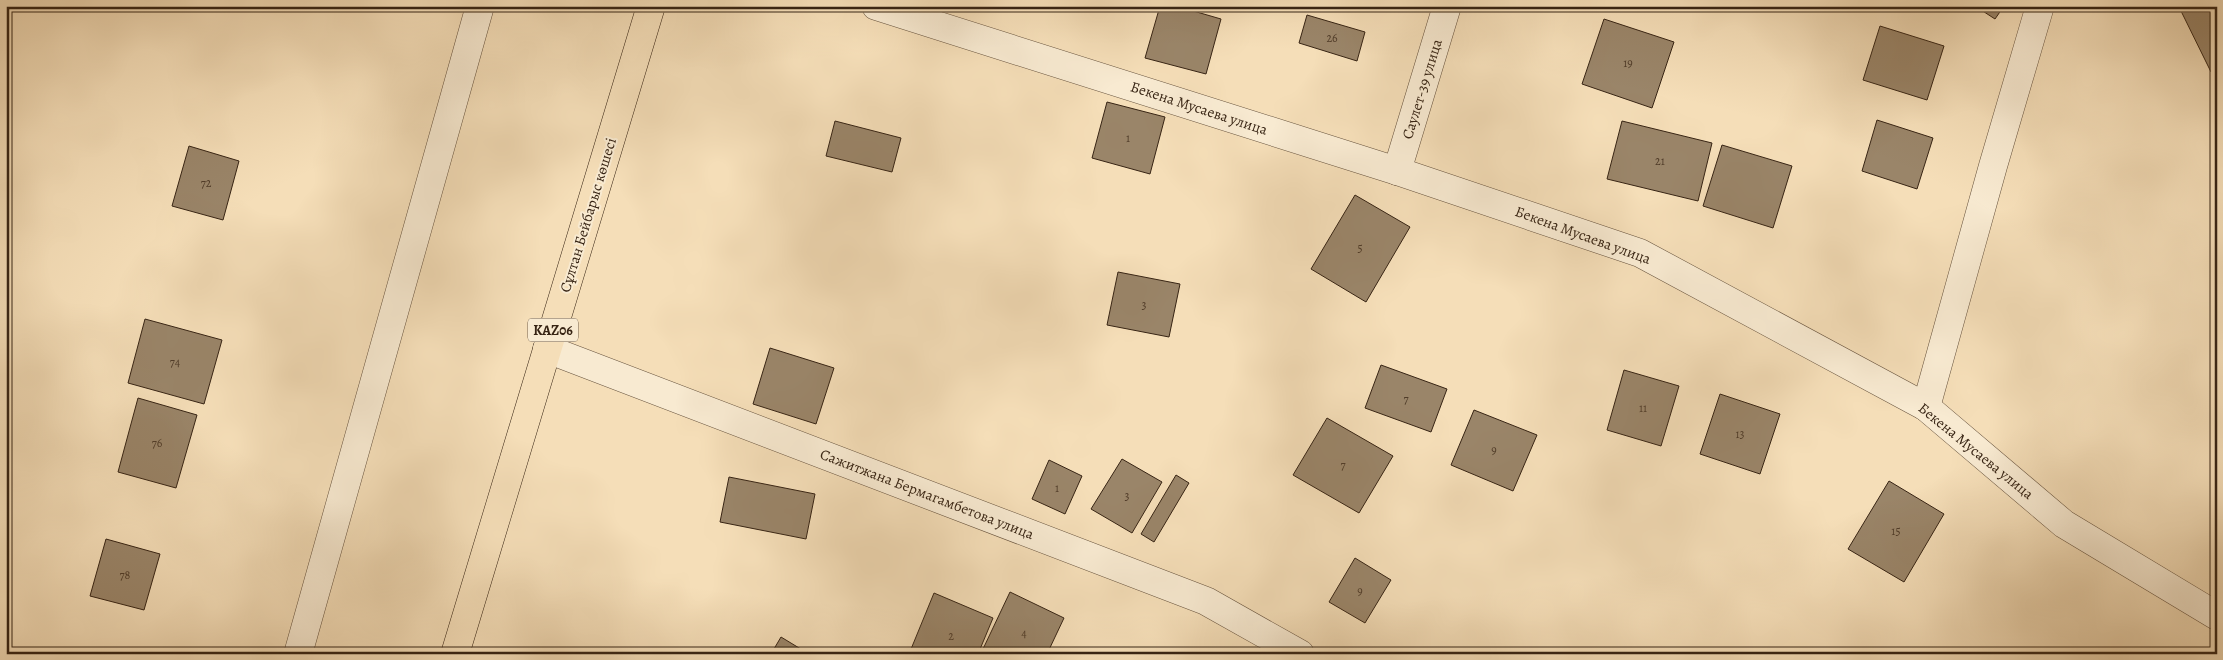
<svg xmlns="http://www.w3.org/2000/svg" width="2223" height="660" font-family="Alegreya,serif">
  <style>
    .building { fill: #9a8569; stroke: #372414 }
    .lines { fill: none; stroke-linecap: round; stroke-linejoin: round }
    .minor-casing { stroke: #66523d; stroke-width: 29 }
    .major-casing { stroke: #372414; stroke-width: 29 }
    .minor { stroke: #f8ead1; stroke-width: 28 }
    .major { stroke: #f5deb8; stroke-width: 28 }
    .labels { text-anchor: middle; dominant-baseline: central; stroke-width: 4; stroke-linejoin: round; paint-order: stroke }
    .number-label { font-size: 12px; fill: #503c29 }
    .shield { fill: #f8ead1; stroke: #715f4d; stroke-width: 1 }
    .shield-label { font-size: 14px; font-weight: bold; fill: #372414 }
    .street-label { font-size: 15px; fill: #372414; stroke: #f8ead1 }
  </style>
  <rect width="100%" height="100%" fill="#f5deb8"/>
  <filter id="stains"><feTurbulence type="fractalNoise" baseFrequency=".004" numOctaves="4"/><feColorMatrix values="0 0 0 0 .2 0 0 0 0 .09 0 0 0 0 .02 0 0 0 .5 -.17"/></filter>
  <radialGradient id="worn" r=".72"><stop offset=".6" stop-color="#630" stop-opacity="0"/><stop offset="1" stop-color="#630" stop-opacity=".3"/></radialGradient>
  <g class="building">
    <path d="M1160 6H1176L1221 19 1206 74 1145 58Z"/>
    <path d="M1975 6H2004L1995 19Z"/>
    <path d="M2191 6H2217V70L2211 72 2181 11Z"/>
    <path d="M1307 15 1365 32 1357 61 1299 43Z"/>
    <path d="M1604 19 1674 42 1652 108 1582 84Z"/>
    <path d="M1880 26 1944 46 1927 100 1863 80Z"/>
    <path d="M1107 102 1165 117 1150 174 1092 158Z"/>
    <path d="M1877 120 1933 138 1917 189 1862 171Z"/>
    <path d="M835 121 901 138 892 172 826 156Z"/>
    <path d="M1622 121 1712 143 1698 201 1607 179Z"/>
    <path d="M1722 145 1792 166 1773 228 1703 206Z"/>
    <path d="M189 146 239 161 223 220 172 206Z"/>
    <path d="M1355 195 1410 227 1366 302 1311 269Z"/>
    <path d="M1118 272 1180 284 1169 337 1107 325Z"/>
    <path d="M145 319 222 340 204 404 128 383Z"/>
    <path d="M770 348 834 368 816 424 753 404Z"/>
    <path d="M1381 365 1447 389 1431 432 1365 408Z"/>
    <path d="M1624 370 1679 386 1661 446 1607 430Z"/>
    <path d="M1720 394 1780 414 1760 474 1700 454Z"/>
    <path d="M138 398 197 415 176 488 118 472Z"/>
    <path d="M1474 410 1537 435 1513 491 1451 465Z"/>
    <path d="M1327 418 1393 456 1359 513 1293 475Z"/>
    <path d="M1122 459 1162 482 1132 533 1091 509Z"/>
    <path d="M1049 460 1082 476 1065 514 1032 499Z"/>
    <path d="M1176 475 1189 483 1154 542 1141 534Z"/>
    <path d="M729 477 815 494 806 539 720 522Z"/>
    <path d="M1889 481 1944 514 1904 582 1848 549Z"/>
    <path d="M106 539 160 554 144 610 90 596Z"/>
    <path d="M1355 558 1391 580 1365 623 1329 602Z"/>
    <path d="M1010 592 1064 618 1047 654H992L983 649Z"/>
    <path d="M934 593 993 618 978 654H909Z"/>
    <path d="M781 637 809 654H771Z"/>
  </g>
  <g class="lines">
    <defs>
      <g id="minor">
        <path d="M876 6 1397 171 1640 253 1926 407 2064 524 2217 616"/>
        <path d="M1397 171 1447 6"/>
        <path d="M547 349 1206 601 1300 654"/>
        <path d="M1926 407 1993 166 2040 6"/>
        <path d="M298 654 480 6"/>
      </g>
      <path id="major" d="M455 654 651 6"/>
    </defs>
    <use href="#minor" class="minor-casing"/>
    <use href="#major" class="major-casing"/>
    <use href="#minor" class="minor"/>
    <use href="#major" class="major"/>
  </g>
  <g class="labels">
    <g class="number-label">
      <text x="1332" y="38">26</text>
      <text x="1628" y="63">19</text>
      <text x="1128" y="138">1</text>
      <text x="1660" y="161">21</text>
      <text x="206" y="183">72</text>
      <text x="1360" y="248">5</text>
      <text x="1144" y="305">3</text>
      <text x="175" y="362">74</text>
      <text x="1406" y="399">7</text>
      <text x="1643" y="408">11</text>
      <text x="1740" y="434">13</text>
      <text x="157" y="443">76</text>
      <text x="1494" y="450">9</text>
      <text x="1343" y="465">7</text>
      <text x="1057" y="488">1</text>
      <text x="1127" y="496">3</text>
      <text x="1896" y="531">15</text>
      <text x="125" y="575">78</text>
      <text x="1360" y="591">9</text>
      <text x="1024" y="633">4</text>
      <text x="951" y="636">2</text>
    </g>
    <rect class="shield" x="528" y="318.5" width="50" height="23" rx="4"/>
    <g class="shield-label">
      <text x="553" y="330">KAZ06</text>
    </g>
    <g class="street-label">
      <text transform="translate(1422 89) rotate(-73)">Саулет-39 улица</text>
      <text transform="translate(1199 108) rotate(18)">Бекена Мусаева улица</text>
      <text transform="translate(588 215) rotate(-73)">Сұлтан Бейбарыс көшесі</text>
      <text transform="translate(1583 235) rotate(20)">Бекена Мусаева улица</text>
      <text transform="translate(1976 451) rotate(39)">Бекена Мусаева улица</text>
      <text transform="translate(927 494) rotate(21)">Сажитжана Бермагамбетова улица</text>
    </g>
  </g>
  <rect width="2223" height="660" fill="none" stroke="#f5deb8" stroke-width="25"/>
  <rect x="8" y="8" width="2208" height="645" fill="none" stroke="#372414" stroke-width="2.5"/>
  <rect x="12" y="12" width="2198" height="635" fill="none" stroke="#372414"/>
  <rect width="100%" height="100%" filter="url(#stains)"/>
  <rect width="100%" height="100%" fill="url(#worn)"/>
</svg>
